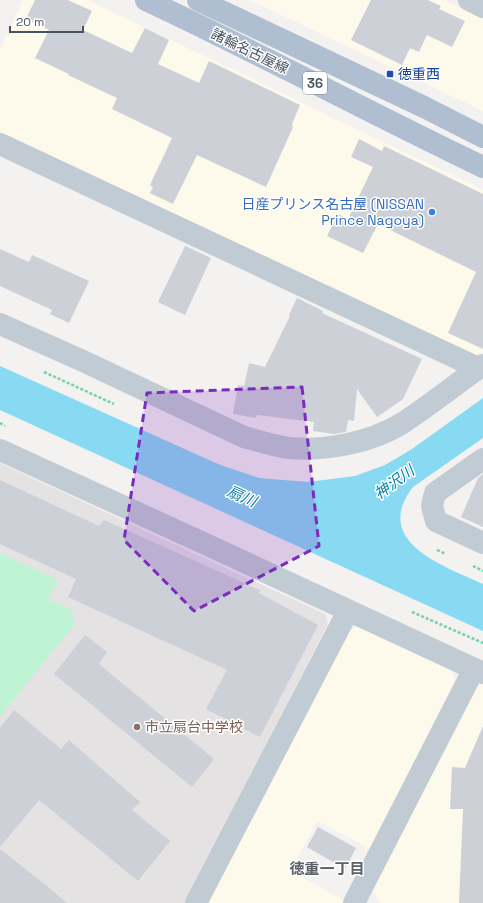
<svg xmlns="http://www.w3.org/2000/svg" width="483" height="903" font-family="'Space Grotesk','Noto Sans JP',sans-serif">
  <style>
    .commercial { fill: #fdf9eb }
    .education { fill: #e5e2e3 }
    .green { fill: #bef3d4 }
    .water { fill: #88d9f2 }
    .building { fill: #cdd0d6 }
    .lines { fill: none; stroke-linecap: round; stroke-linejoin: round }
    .path { stroke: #73d3a7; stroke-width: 2.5; stroke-dasharray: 3 2; stroke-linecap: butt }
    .minor { stroke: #c1cbd3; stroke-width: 22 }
    .major { stroke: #afbfd1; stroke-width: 22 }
    .marked { fill: #7b2cbf; fill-opacity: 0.2; stroke: #7b2cbf; stroke-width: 3; stroke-dasharray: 8 5; stroke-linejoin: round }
    .transit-dot { fill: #1a4fb4; stroke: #fff; stroke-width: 1.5 }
    .shop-dot { fill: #3f7fe0; stroke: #fff; stroke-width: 1.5 }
    .education-dot { fill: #8d6e63; stroke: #fff; stroke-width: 1.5 }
    .labels { text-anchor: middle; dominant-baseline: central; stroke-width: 3; stroke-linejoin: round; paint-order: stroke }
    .shield { fill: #fff; stroke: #7e8790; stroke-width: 1 }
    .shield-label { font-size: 13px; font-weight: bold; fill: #475460 }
    .street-label { font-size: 14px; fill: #475460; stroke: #fff }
    .transit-label { font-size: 14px; fill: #164399; stroke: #fff; text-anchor: start }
    .shop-label { font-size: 14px; fill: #366cbe; stroke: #fff; text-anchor: end }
    .education-label { font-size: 14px; fill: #785e54; stroke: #fff; text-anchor: start }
    .water-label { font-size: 15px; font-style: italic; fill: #0480a7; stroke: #fff }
    .neighbourhood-label { font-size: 15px; font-weight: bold; fill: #5d6167; stroke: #fff }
  </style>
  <rect width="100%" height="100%" fill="#f4f1f1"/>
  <g class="commercial">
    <path d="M23 0H88L483 190V352L477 355 472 354 0 132V50Z"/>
    <path d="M250 0H444L483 19V111Z"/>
    <path d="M361 625 449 665 455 680 371 849 317 821 291 871 344 900 342 903H206L346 632Z"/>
    <path d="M483 684V903H380L372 889 472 689Z"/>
  </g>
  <path class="education" d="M0 463 325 614 328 624 185 903H0Z"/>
  <path class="green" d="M0 553 58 580 48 600 71 609 75 624 0 716Z"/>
  <path class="water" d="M0 366 218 464 259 478 308 482 355 476 385 465 412 449 483 398V438L413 487C371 542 444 566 483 584V631L0 410Z"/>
  <g class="building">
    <path d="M35 0H68L92 11 83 30 132 53 145 28 169 40 158 64 199 83 209 61 300 105 292 124 293 127 266 187 197 155 173 204 150 193 153 187 150 185 172 138 112 109 117 98 68 75 69 74 35 58 49 30 26 19Z"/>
    <path d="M371 0H428L441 6 439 9 465 21 452 47 427 35 419 52 410 48 402 65 351 40Z"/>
    <path d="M359 139 382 151 384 146 483 194V349L448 333 476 272 378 224 363 253 327 236 338 214 348 219 373 167 351 157Z"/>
    <path d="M185 246 211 258 185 315 158 302Z"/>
    <path d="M0 249 29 262 32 255 89 281 69 323 50 314 52 310 0 286Z"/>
    <path d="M297 298 323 311 322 313 422 359 403 399 377 417 357 389 354 421 348 420 346 432 334 434 313 431 314 422 257 415 256 418 233 414 238 385 244 386 249 363 265 367 290 316 289 315Z"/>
    <path d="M483 474V527L461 517 478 478Z"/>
    <path d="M0 480 99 526 104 520 260 590 259 593 318 625 260 737 206 709 227 670 68 597 76 579 0 544Z"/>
    <path d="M85 635 107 652 99 664 214 759 192 787 54 674Z"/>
    <path d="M14 710 61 749 69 740 140 802 132 810 170 841 138 881 39 800 0 847V728Z"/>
    <path d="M483 726V903H459L463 809H450L452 767 465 768Z"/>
    <path d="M318 827 356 848 345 869 307 847Z"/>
    <path d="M0 849 47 886 67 903H0Z"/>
  </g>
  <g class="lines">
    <g class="path">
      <path d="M44 372 114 404"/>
      <path d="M0 423 5 426"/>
      <path d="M437 550 446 554"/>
      <path d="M473 566 483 571"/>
      <path d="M412 612 483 643"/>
    </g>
    <g class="minor">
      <path d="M469 0 483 7"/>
      <path d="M0 144 478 368"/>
      <path d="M0 324 83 361 244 437C259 441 274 446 289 448 325 451 370 443 401 424 429 406 456 384 483 365"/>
      <path d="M0 450 212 547 483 673"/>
      <path d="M483 459 435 493 432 506 436 521 483 543"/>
      <path d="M196 903 348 611"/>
      <path d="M354 903 474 669"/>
    </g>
    <g class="major">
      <path d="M146 0C259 53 370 113 483 167"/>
      <path d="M198 0 424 107 483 137"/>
    </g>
  </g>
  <path class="marked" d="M302 387 319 546 194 611 124 540 147 393Z"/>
  <rect class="transit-dot" x="386" y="70" width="8" height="8" rx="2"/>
  <circle class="shop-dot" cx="432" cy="212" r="4"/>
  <circle class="education-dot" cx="137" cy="727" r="4"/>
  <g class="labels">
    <rect class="shield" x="303" y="72" width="24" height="22" rx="3"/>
    <g class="shield-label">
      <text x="315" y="83">36</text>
    </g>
    <g class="street-label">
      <text transform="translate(250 51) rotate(26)">諸輪名古屋線</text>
    </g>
    <g class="transit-label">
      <text x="398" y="74">徳重西</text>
    </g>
    <g class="shop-label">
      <text x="424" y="204">日産プリンス名古屋 (NISSAN<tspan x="424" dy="16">Prince Nagoya)</tspan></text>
    </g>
    <g class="education-label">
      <text x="145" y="727">市立扇台中学校</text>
    </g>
    <g class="water-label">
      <text transform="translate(394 482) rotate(-36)">神沢川</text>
      <text transform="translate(242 496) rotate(24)">扇川</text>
    </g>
    <g class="neighbourhood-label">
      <text x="327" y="868">徳重一丁目</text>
    </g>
  </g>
  <path d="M10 26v6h73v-6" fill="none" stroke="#475460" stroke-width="2"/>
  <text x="16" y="26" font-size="12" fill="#475460" stroke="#ffffff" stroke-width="3" paint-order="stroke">20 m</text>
</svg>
